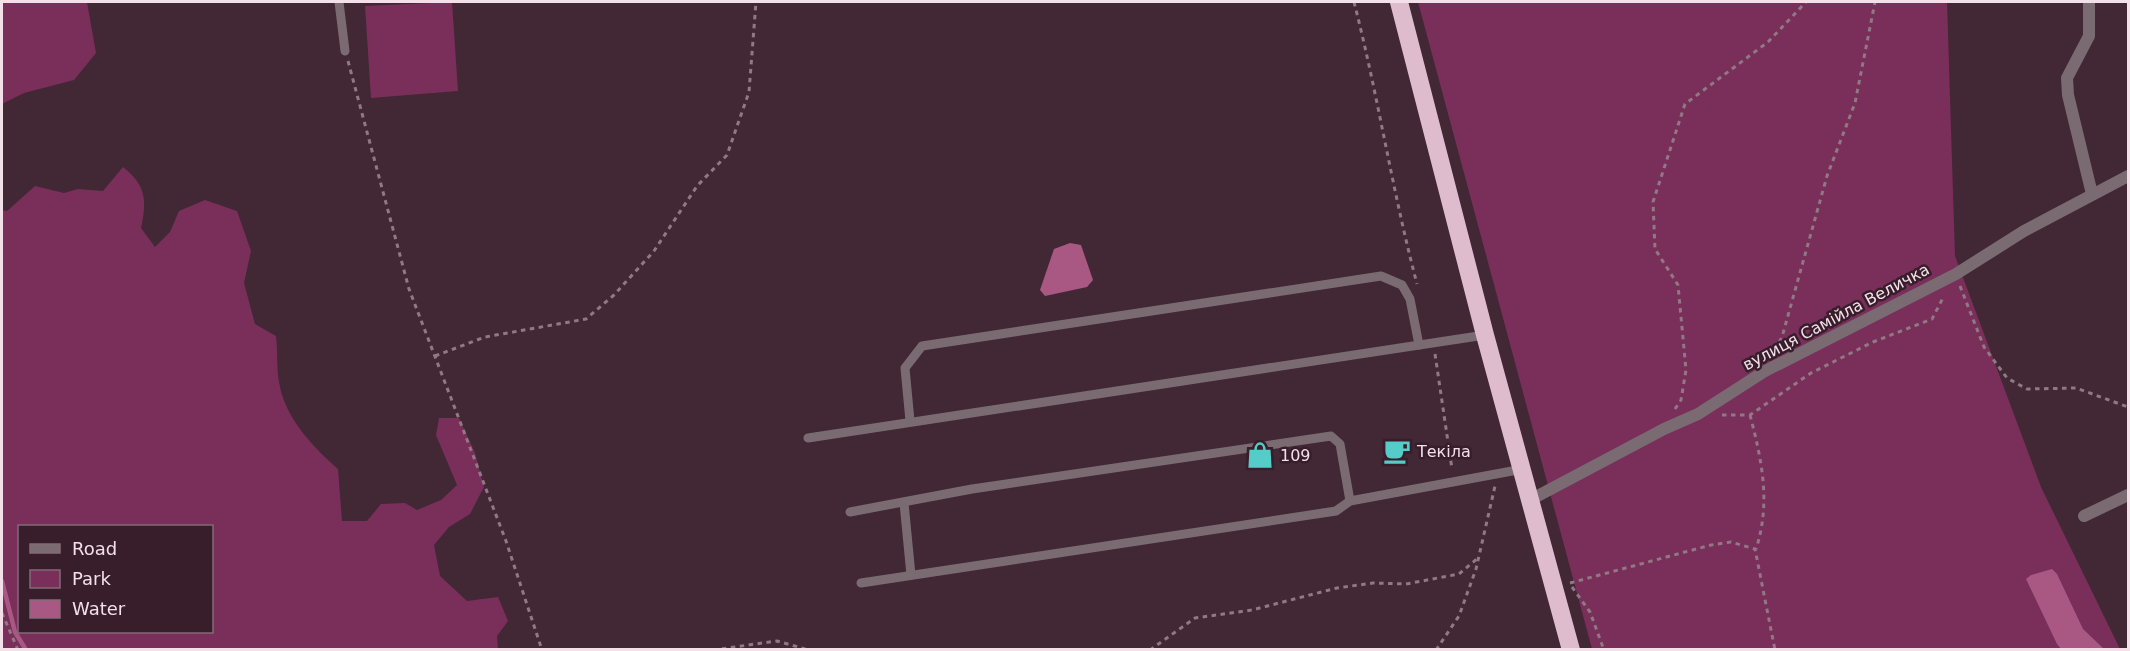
<svg xmlns="http://www.w3.org/2000/svg" width="2130" height="651" font-family="'DejaVu Sans',sans-serif">
  <style>
    .green { fill: #792f5a; fill-rule: evenodd }
    .water { fill: #a95884 }
    .lines { fill: none; stroke-linecap: round; stroke-linejoin: round }
    .stream { stroke: #a95884; stroke-width: 4.5 }
    .path { stroke: #907884; stroke-width: 3; stroke-dasharray: 4.5 4.5; stroke-linecap: butt }
    .lane { stroke: #7a6b72; stroke-width: 9 }
    .street { stroke: #7a6b72; stroke-width: 12 }
    .highway { stroke: #dfbccd; stroke-width: 18 }
    .labels { text-anchor: middle; dominant-baseline: central; stroke-width: 5; stroke-linejoin: round; paint-order: stroke }
    .street-label { font-size: 16px; fill: #f3e0e9; stroke: #381d2b }
    .poi-label { font-size: 16px; fill: #f3e0e9; stroke: #381d2b; text-anchor: start }
  </style>
  <rect width="100%" height="100%" fill="#422735"/>
  <g class="green">
    <path d="M2 2H87L96 53 74 80 24 93 2 104Z"/>
    <path d="M452 2 458 91 371 98 365 6Z"/>
    <path d="M1418 2H1947L1955 256 2041 487 2120 649H1592Z"/>
    <path d="M123 167C146 185 147 200 141 228L155 247 170 232 179 211 205 200 237 211 251 251 244 283 255 324 276 336C278 352 276 371 280 387 287 420 314 448 338 469L342 521H367L381 504 405 503 417 510 441 500 457 485 436 435 439 418H459L475 453 484 487 470 514 449 527 434 545 440 576 467 601 498 597 508 621 497 636 498 649H2V210L7 211 35 186 64 193 78 189 103 191ZM212 526V632H20V526Z"/>
  </g>
  <g class="water">
    <path d="M1070 243 1081 245 1093 280 1087 287 1045 296 1040 290 1054 249Z"/>
    <path d="M2052 569 2057 574 2083 629 2104 649H2061L2057 644 2026 579 2031 575Z"/>
  </g>
  <g class="lines">
    <path class="stream" d="M2 581 15 632 26 650"/>
    <g class="path">
      <path d="M1354 2C1378 95 1392 190 1417 284"/>
      <path d="M348 61 409 289 506 541 542 650"/>
      <path d="M1960 286 1984 347 2007 378 2027 389 2076 388 2128 407"/>
      <path d="M1775 350 1782 337 1827 176 1855 103 1875 2"/>
      <path d="M1435 354 1452 469"/>
      <path d="M435 356 485 337 586 319 614 295 654 251 697 186 727 155 749 92 756 2"/>
      <path d="M1675 409 1681 400 1686 370 1678 285 1655 249 1653 202 1685 104 1768 42 1806 2"/>
      <path d="M1722 415H1750L1811 373 1873 342 1932 319 1944 296"/>
      <path d="M1750 415C1762 461 1771 503 1756 549"/>
      <path d="M1570 583 1711 545 1731 542 1755 549 1775 650"/>
      <path d="M1572 587 1590 612 1604 650"/>
      <path d="M2 613 18 650"/>
      <path d="M713 650 777 641 809 650"/>
      <path d="M1150 650 1195 618 1252 610 1337 588 1373 583 1406 584 1459 574 1478 558"/>
      <path d="M1436 650 1459 616 1476 569 1495 486"/>
    </g>
    <g class="lane">
      <path d="M339 2 345 51"/>
      <path d="M910 421 905 368 922 346 1381 276 1402 285 1410 299 1419 345"/>
      <path d="M808 438 1485 335"/>
      <path d="M904 503 911 575"/>
      <path d="M850 512 972 489 1331 436 1340 444 1350 501"/>
      <path d="M861 583 1336 511 1350 501 1523 469"/>
    </g>
    <g class="street">
      <path d="M2089 2V36L2067 78 2068 95 2092 194"/>
      <path d="M1530 500 1664 429 1698 414 1765 371 1956 274 2024 231 2128 176"/>
      <path d="M2084 516 2128 495"/>
    </g>
    <path class="highway" d="M1399 2 1485 335 1571 650"/>
  </g>
  <defs>
    <symbol id="cafe-bare" viewBox="-9 -9 18 18"><path d="M-5.5-4.5H6V0H3Q3 3.5 0 3.5H-2.5Q-5.5 3.5-5.5 0ZM3-3.2v2h1.7v-2ZM-6 4.5H4V6H-6Z" fill="#54cdc9" stroke="#381d2b" stroke-width="2.5" paint-order="stroke"/></symbol>
    <symbol id="shop-bare" viewBox="-9 -9 18 18"><path d="M-5-2.5h2.3a2.7 3.5 0 0 1 5.4 0H5L5.5 6h-11ZM-1.5-2.5h3a1.5 2.3 0 0 0-3 0Z" fill="#54cdc9" stroke="#381d2b" stroke-width="2.5" paint-order="stroke"/></symbol>
  </defs>
  <g fill-rule="evenodd">
    <use href="#cafe-bare" x="1378" y="432" width="38" height="38"/>
    <use href="#shop-bare" x="1241" y="436" width="38" height="38"/>
  </g>
  <g class="labels">
    <g class="street-label">
      <text transform="translate(1836 317) rotate(-28)">вулиця Самійла Величка</text>
    </g>
    <g class="poi-label">
      <text x="1417" y="451">Текіла</text>
      <text x="1280" y="455">109</text>
    </g>
  </g>
  <rect width="2130" height="651" fill="none" stroke="#f3e0e9" stroke-width="6"/>
  <rect x="18" y="525" width="195" height="108" fill="#381d2b" stroke="#836b77" stroke-width="1.5"/>
  <rect x="30" y="544" width="30" height="9" fill="#7a6b72" stroke="#836b77" stroke-width="1.5"/>
  <text x="72" y="555" font-size="18" fill="#f3e0e9">Road</text>
  <rect x="30" y="570" width="30" height="18" fill="#792f5a" stroke="#836b77" stroke-width="1.5"/>
  <text x="72" y="585" font-size="18" fill="#f3e0e9">Park</text>
  <rect x="30" y="600" width="30" height="18" fill="#a95884" stroke="#836b77" stroke-width="1.5"/>
  <text x="72" y="615" font-size="18" fill="#f3e0e9">Water</text>
</svg>
